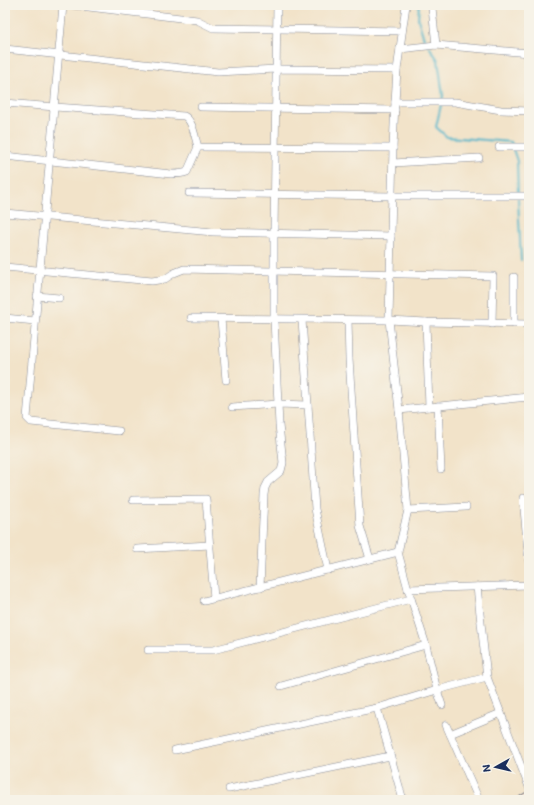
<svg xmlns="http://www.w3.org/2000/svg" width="534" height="805" font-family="Itim,sans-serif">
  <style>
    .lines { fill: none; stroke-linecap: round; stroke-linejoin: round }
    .stream { stroke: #4db6cb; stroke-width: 2 }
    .street-casing { stroke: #868994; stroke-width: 8 }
    .secondary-casing { stroke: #868994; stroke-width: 12 }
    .street { stroke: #fff; stroke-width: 7 }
    .secondary { stroke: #fbe5cf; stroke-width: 10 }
  </style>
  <rect width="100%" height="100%" fill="#f7f3e8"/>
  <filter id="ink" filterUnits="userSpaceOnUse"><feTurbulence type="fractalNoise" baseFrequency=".025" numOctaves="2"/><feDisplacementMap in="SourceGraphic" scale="8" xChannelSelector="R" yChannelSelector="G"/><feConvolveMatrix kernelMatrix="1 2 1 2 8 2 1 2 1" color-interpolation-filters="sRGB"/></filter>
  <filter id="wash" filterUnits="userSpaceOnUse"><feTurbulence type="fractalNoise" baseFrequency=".012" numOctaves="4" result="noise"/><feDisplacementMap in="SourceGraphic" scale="16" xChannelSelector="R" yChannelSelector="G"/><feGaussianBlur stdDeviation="0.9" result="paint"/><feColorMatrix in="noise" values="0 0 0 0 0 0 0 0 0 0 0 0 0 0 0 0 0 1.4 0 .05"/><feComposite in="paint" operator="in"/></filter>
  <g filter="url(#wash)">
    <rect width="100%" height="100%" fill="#f2e3c9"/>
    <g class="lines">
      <g class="stream">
        <path d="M419 5 418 19 424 39 428 45"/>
        <path d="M430 48 438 60 443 96 436 127 447 137 511 142 512 144"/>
        <path d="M513 149 517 161 518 194"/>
        <path d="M518 198 521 261"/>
      </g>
    </g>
  </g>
  <g filter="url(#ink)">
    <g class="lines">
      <defs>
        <g id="street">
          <path d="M63 5 27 418 31 422 119 431"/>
          <path d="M72 5 197 20 213 28 402 31"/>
          <path d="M406 5 397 70 395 102 393 148 389 320 399 410 408 510 398 552 408 589 426 645 437 690 442 705"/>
          <path d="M433 5 432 8 436 45"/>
          <path d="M5 49 218 72 276 69 397 70"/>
          <path d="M400 49 436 45 529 53"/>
          <path d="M395 102H455L501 110 529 111"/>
          <path d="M5 103 55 107 184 116C193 120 195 138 198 147L393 148"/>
          <path d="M201 107 395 110"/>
          <path d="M499 147H529"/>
          <path d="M5 156 171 174C177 174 182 174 187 172L198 147"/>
          <path d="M393 163 479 158"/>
          <path d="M189 193 392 196H529"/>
          <path d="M5 213 213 232 391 236"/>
          <path d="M5 267 152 281 165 279 174 273 184 269 493 276 492 324"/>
          <path d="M37 296 59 298"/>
          <path d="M5 318 35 321"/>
          <path d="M191 318 389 320 426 322 529 324"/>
          <path d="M221 319 226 380"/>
          <path d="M302 320 308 405"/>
          <path d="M348 320 349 359 360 526 370 559"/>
          <path d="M426 322 429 407"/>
          <path d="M514 324V277"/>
          <path d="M438 406 441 469"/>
          <path d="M232 407 278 404 308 405 315 509 328 570"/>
          <path d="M399 410 529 397"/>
          <path d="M523 498 529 563"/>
          <path d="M133 500 206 499 214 598"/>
          <path d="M408 510 466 507"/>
          <path d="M137 549 210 545"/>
          <path d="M260 587 264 495 265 488 268 482 281 471 283 463 279 425 274 319V233L277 5"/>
          <path d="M477 587 487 677 529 787"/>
          <path d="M408 589 529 585"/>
          <path d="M204 601 398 552"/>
          <path d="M148 650H213L411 599"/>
          <path d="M281 686 426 645"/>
          <path d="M377 708 403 800"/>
          <path d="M446 725 479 800"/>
          <path d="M450 734 501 713"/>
          <path d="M175 750 377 708 437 690 487 677"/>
          <path d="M229 789 390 756"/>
        </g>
        <path id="secondary" d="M524 800 529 797"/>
      </defs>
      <use href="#street" class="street-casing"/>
      <use href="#secondary" class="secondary-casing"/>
      <use href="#street" class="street"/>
      <use href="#secondary" class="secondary"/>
    </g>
  </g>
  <rect width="534" height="805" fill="none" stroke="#f7f3e8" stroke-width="20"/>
  <g transform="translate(496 767) rotate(262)" stroke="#f7f3e8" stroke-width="3" paint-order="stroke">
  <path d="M0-3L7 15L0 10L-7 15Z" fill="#1b2f5e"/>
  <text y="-6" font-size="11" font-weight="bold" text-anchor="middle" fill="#1b2f5e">N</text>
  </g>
</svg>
